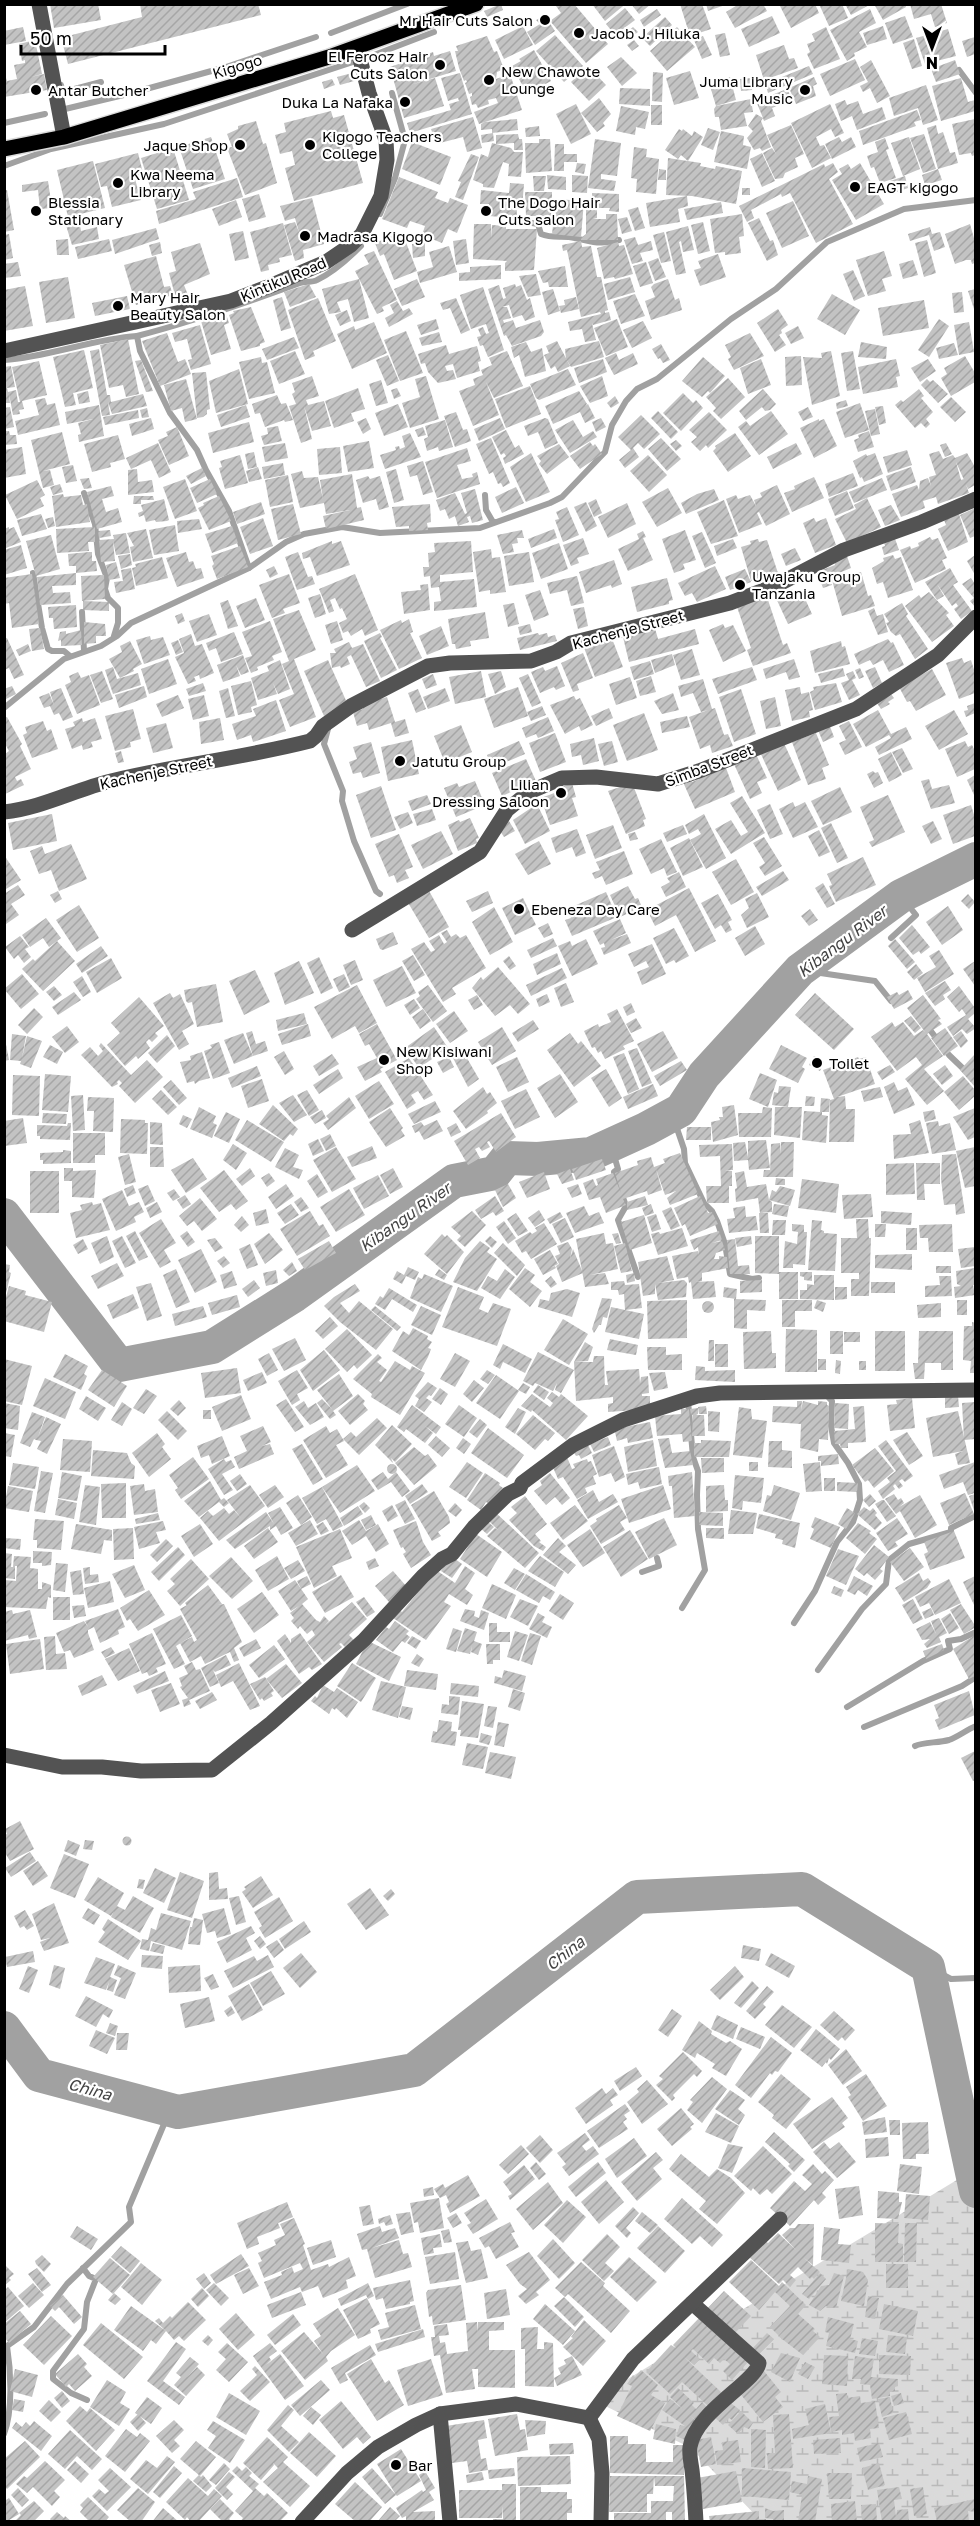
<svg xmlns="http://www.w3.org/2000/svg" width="980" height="2526" font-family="'Golos Text',sans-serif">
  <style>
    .wetland { fill: url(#wetland-marsh) }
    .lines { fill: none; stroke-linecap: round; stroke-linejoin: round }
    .stream { stroke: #a1a1a1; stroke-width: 6 }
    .river { stroke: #a1a1a1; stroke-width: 34 }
    .building { fill: url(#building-hatch) }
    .major-casing { stroke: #dbdbdb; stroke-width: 18 }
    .minor { stroke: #535353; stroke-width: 15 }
    .major { stroke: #000; stroke-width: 15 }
    .poi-dot { fill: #000; stroke: #fff; stroke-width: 2 }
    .labels { text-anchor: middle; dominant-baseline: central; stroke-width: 4.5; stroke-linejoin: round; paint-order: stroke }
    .poi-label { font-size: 15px; fill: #000; stroke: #fff; text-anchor: start }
    .street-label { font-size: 15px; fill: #000; stroke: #fff }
    .water-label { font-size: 16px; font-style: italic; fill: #424242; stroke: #fff }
  </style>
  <defs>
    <pattern id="wetland-marsh" width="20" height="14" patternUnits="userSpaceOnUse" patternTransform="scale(1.5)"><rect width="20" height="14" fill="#dadada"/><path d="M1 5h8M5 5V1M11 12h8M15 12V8" fill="none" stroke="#b9b9b9"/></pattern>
    <pattern id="building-hatch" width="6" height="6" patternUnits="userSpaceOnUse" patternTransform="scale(1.5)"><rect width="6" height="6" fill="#c3c3c3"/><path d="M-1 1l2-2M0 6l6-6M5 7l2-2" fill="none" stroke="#a6a6a6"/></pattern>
  </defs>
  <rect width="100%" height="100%" fill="#fff"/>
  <path class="wetland" d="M975 2169V2521H761L691 2448 593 2400Z"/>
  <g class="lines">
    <g class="stream">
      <path d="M331 33 407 4"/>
      <path d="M374 55 434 32"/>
      <path d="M959 70 976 93"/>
      <path d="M61 85 62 90 67 91 101 82"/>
      <path d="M146 89 226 67 316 37"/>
      <path d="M65 109 132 93"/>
      <path d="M4 123 45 114"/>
      <path d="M4 166 51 149 164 124 356 61"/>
      <path d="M513 211 515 220 538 224 541 234C553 239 563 235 575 238 591 242 602 245 619 240"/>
      <path d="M380 214 395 178 405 140 392 93"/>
      <path d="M4 360C49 357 92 339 137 336"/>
      <path d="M84 493 95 524 98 554 107 578 105 589 108 598 118 608V623L114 636"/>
      <path d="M485 495 486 510 493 522H495"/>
      <path d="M249 568 229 511 206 470 197 450 170 413 140 351 137 336C192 322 246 303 300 283 305 281 312 283 317 280 334 272 348 259 361 246"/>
      <path d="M33 573 42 628 48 649 52 651H64L70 656"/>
      <path d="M82 612 84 651"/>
      <path d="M4 708 64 659 101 646 117 636 131 623 249 568 286 542 304 534 342 527 380 533 480 528 550 503 562 497 605 452 612 425 626 401 637 389 657 379 731 319 776 289 827 242 904 209 976 200"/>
      <path d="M328 729 324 744 343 791 342 801 354 841 376 891 380 894"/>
      <path d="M891 938 916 915 901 896"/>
      <path d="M800 970 875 981 891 1001"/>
      <path d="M927 1026 949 1055 976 1081"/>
      <path d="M672 1114 684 1149 685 1163 704 1203 712 1211 717 1221 725 1244 730 1274 752 1279 759 1278"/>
      <path d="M611 1145 618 1169 614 1172 626 1206 618 1220 638 1277"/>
      <path d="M642 1572 659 1566 657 1558"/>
      <path d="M682 1608 705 1570 698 1529 697 1495 698 1471 693 1457 688 1401"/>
      <path d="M794 1623 815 1591 837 1542 853 1522 860 1500 859 1484 848 1463 834 1443 831 1426 832 1401 829 1398"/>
      <path d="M818 1670 862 1609 886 1584 889 1560 909 1544 951 1532V1528L975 1516"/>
      <path d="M847 1707 923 1661 950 1649 948 1641 961 1639 976 1632"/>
      <path d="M864 1727 962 1686 976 1677"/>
      <path d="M915 1746C923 1742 938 1743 949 1740 958 1737 966 1730 976 1726"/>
      <path d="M928 1967 951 1979 976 1978"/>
      <path d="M83 2268 89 2276 96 2279 87 2302 84 2329 53 2371V2379L71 2393 87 2400"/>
      <path d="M4 2434C13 2411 11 2371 7 2346L34 2327 67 2284 131 2222 129 2207 170 2110"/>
    </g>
    <g class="river">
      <path d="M4 1215 119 1365 212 1347 295 1295 454 1181 495 1173 507 1158 538 1159 591 1154 646 1129 681 1110 704 1075 800 970 901 896 976 859"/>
      <path d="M4 2028 39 2075 178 2112 414 2070 637 1897 802 1889 928 1967 976 2191"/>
    </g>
  </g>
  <g class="building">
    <path d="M50 4H98L101 20 54 28Z"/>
    <path d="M140 4H258L261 15 68 64 63 45 70 43 68 36 142 17Z"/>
    <path d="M501 4 503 10 487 17 484 11Z"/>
    <path d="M558 4H574L608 44 586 63 550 21 561 13 556 6Z"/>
    <path d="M592 4H621L623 6 605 21Z"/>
    <path d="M631 4H651L639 14Z"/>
    <path d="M680 4H702L711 29 690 36Z"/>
    <path d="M706 4H725V5L708 11Z"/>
    <path d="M739 4H763L767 11 735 28 726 12Z"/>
    <path d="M779 4H815L819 13 791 28Z"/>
    <path d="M819 4H842L848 18 829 26Z"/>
    <path d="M845 4H871L851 15Z"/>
    <path d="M874 4H905L906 7 883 20Z"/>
    <path d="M910 4H941L947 23 935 27 931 14 914 19Z"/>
    <path d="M625 8 635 20 615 35 606 24Z"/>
    <path d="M657 9 661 15 644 27 640 20Z"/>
    <path d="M870 9 876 23 859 32 867 47 854 53 855 56 847 61 830 30Z"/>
    <path d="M545 16 555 31 535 45 527 32 540 24 536 20Z"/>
    <path d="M772 16 780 33 749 47 741 29Z"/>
    <path d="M905 16 913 37 893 44 885 23Z"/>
    <path d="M665 17 672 25 650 46 642 38Z"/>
    <path d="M523 26 533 45 504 59 495 40Z"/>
    <path d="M883 26 887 39 867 45 863 33Z"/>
    <path d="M23 27 26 41 4 45V31Z"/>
    <path d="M633 27 638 32 630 38 626 33Z"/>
    <path d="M677 27 695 47 667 71 650 51Z"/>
    <path d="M826 27 840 59 814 69 807 54 810 52 807 44 815 41 812 34Z"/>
    <path d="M948 29 956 56 925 64 916 38Z"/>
    <path d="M725 33 730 55 720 57 715 35Z"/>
    <path d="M555 35 583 66 564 82 536 51Z"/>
    <path d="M487 36 494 52 497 51 504 69 497 72 496 79 510 74 522 110 485 122 517 119 518 130 492 133V129L481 130V124L485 122 479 124 474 112 498 103 496 98 488 100 489 104 478 108 476 104 472 105 470 97 472 96V93L469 94 465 83 467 82 466 80 464 81 459 68 455 51H458L456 46Z"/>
    <path d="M703 36 712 55 702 59 694 40Z"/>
    <path d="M975 37V54L967 57 962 41Z"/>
    <path d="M914 39 922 66 912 69 903 43Z"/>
    <path d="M35 40 42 74 31 77 44 74 47 90 4 97V72L7 81 17 79 14 65 25 63V60L22 61 19 44Z"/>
    <path d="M634 40 639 46 632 51 627 45Z"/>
    <path d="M784 45 789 59 794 58 798 68 764 80 756 55Z"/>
    <path d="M534 50 551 81 527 94 512 66 521 61 519 59Z"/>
    <path d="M450 51 456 71 410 85 435 78 444 106 404 118 390 67 433 52 434 56Z"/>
    <path d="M621 57 637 73 622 86 607 67Z"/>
    <path d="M855 59 865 80 830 96 820 74Z"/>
    <path d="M871 60 890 96 877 103 870 88 863 92 860 86 868 82 860 67Z"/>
    <path d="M955 60 960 74 936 82 931 69Z"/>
    <path d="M588 66 606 85 589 101 571 82Z"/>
    <path d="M809 66 813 74 768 93 766 86 773 83 772 81Z"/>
    <path d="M690 71 699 98 674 105 666 78Z"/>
    <path d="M653 72 663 73 662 102 652 101Z"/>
    <path d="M352 73 354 81 340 85 337 77Z"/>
    <path d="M460 73 472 114 410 133 407 123 451 110 449 104 459 101 458 98 448 101 441 78Z"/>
    <path d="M730 77 736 100 716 106 710 86 713 85 712 82Z"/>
    <path d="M814 77 817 84 813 86 816 96 796 104 789 88Z"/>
    <path d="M751 78 752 90 741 91 740 79Z"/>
    <path d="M961 78 968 102 975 100V111L941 121 932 86Z"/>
    <path d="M332 79 335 85 324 89 322 82Z"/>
    <path d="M926 85 938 120 923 125 918 108 894 116 889 98Z"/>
    <path d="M620 88 650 89V106L619 104Z"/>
    <path d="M787 89 792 99 772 108 775 116 764 121 763 118 761 121 771 147 762 151 760 148 754 150 747 138 753 131 748 126 756 114 763 118 756 101Z"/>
    <path d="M599 98 611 114 603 123 605 126 597 132 581 113Z"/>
    <path d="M751 99 753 112 744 113 747 126 721 130 719 117H715L714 109 716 106Z"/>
    <path d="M845 100 847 105 858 101 863 114 882 107 886 119 857 130 852 116 841 121 835 104Z"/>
    <path d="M576 104 591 134 571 144 556 114Z"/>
    <path d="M830 104 844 133 835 137 831 129 816 137 820 146 824 145 831 158 812 168 791 123Z"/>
    <rect x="651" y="105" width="11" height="20"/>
    <path d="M621 106 649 112 645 129 636 127 635 135 616 131Z"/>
    <path d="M917 110 921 120 914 122 916 126 863 145 859 131Z"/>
    <path d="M331 111 333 118 344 115 363 183 294 201 285 168 295 165 292 151 280 154 275 135 286 132 284 123Z"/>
    <path d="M473 117 482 148 467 152 463 137 436 144 431 129Z"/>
    <path d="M975 119V155L972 156 971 153 959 155 952 124Z"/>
    <path d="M256 121 263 144 266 143 277 183 245 195 227 148 232 147 227 134 238 129V126Z"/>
    <path d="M791 125 804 154 795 158 798 167 785 173 783 178 775 179 763 153 772 148 776 154 767 135Z"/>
    <path d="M936 125 938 134 943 132 950 153 955 152 958 163 938 169 927 128Z"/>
    <path d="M539 126 540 136 526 137 525 128Z"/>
    <path d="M708 128 720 132 713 150 701 145Z"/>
    <path d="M679 129 682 131 683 129 692 136 694 131 703 137 688 161 681 155 678 159 665 150Z"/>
    <path d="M721 131 744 136 743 145 751 147 747 169 714 162Z"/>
    <path d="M493 133 494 141 482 143 481 135Z"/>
    <path d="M518 134 519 139H522L523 150H514V143L496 144 511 148 514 152H523L521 177 508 176 509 164 503 162 494 188 483 187V184L473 180 481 154 488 157 492 143 496 144V135Z"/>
    <path d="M924 134 936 169 923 173 910 138Z"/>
    <path d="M211 137 225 179 193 189 179 147Z"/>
    <path d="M839 137 842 142 851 137 856 147 832 159 825 144Z"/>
    <path d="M909 137 920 169 903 176 891 143Z"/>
    <path d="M885 138 889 149 886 150 896 178 880 183 874 167 871 168 867 156 878 152 875 142Z"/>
    <path d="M539 139H550L552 171 526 173 525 143H539Z"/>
    <path d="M595 139 621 143 617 176 601 174V179L616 181 614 191 588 188Z"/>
    <path d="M412 142 451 157 440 185 402 169Z"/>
    <path d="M555 144H564V154H577V162H564V171H554Z"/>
    <path d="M634 147 647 149 646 157 659 159 656 194 636 192 637 179 631 178Z"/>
    <path d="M173 148 189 200 157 209 141 158Z"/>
    <path d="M138 153 144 177 135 179 141 200 112 207 107 186 101 187 95 164Z"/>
    <path d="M762 153 775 181 762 187 750 159Z"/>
    <path d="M471 154 479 157 463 200 455 197 461 182 458 181Z"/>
    <path d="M668 158 701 163 700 166 715 169 716 166 742 171 736 204 692 196 666 195Z"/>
    <path d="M93 161 105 208 68 217 57 170Z"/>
    <path d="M577 163 586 164 584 174 575 172Z"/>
    <path d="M833 163 838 172 829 179 853 224 816 243 790 193 782 197 781 194 751 210 754 218 747 222 739 206 824 164 825 167Z"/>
    <path d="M860 163 884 204 856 220 832 180 842 174 839 169 848 164 851 169Z"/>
    <path d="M659 169 666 170V180H658Z"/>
    <path d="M938 169 942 180 925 185 922 175Z"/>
    <path d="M547 175 566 177V190L548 189Z"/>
    <path d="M572 175 588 176 587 193 572 192Z"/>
    <path d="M533 176H546L544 191H534Z"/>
    <path d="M905 176 908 188 894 193 890 181Z"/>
    <path d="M399 177 438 192 435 198 448 203 450 198 468 205 457 233 448 229 442 243 422 235 425 226 410 221 407 228 382 219Z"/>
    <path d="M237 178 243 197 159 224 156 211 196 199 193 192Z"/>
    <path d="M48 181 52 208 40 209 38 190 22 192V185Z"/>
    <path d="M510 183 524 184 522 208 517 207 516 218 488 216 489 204H480L481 190 509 193Z"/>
    <rect x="742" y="188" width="8" height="7"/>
    <path d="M4 190H7L14 230 4 232Z"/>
    <path d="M525 192H552V220L541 221 540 216H526Z"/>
    <path d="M592 193 619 194V212L609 211 610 208H588V200H592Z"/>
    <path d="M259 194 266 217 249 222 242 199Z"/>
    <path d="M687 196 688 206 678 209 680 222 650 227 646 203Z"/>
    <path d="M312 198 324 244 303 250 304 258 295 261 284 225 295 222 299 232 295 218 285 221 280 206Z"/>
    <path d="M556 199 584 201 581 237 552 234Z"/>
    <path d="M236 200 242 217 219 226 212 209Z"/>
    <path d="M793 201 809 236 782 248 766 213Z"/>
    <path d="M721 202 723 213 687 220 684 209Z"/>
    <path d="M638 207 645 228 635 231 628 210Z"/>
    <path d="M586 210H597V218L593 219H606V214H617L618 240H581V238L586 234Z"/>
    <path d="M742 214 744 236 739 237 741 253 725 255V252L715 253 710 219Z"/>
    <path d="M627 217 632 231 622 234 618 219Z"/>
    <path d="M759 218 770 241 773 240 778 255 767 261 748 223Z"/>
    <path d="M79 219 81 231 97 227 99 239 72 245 65 222Z"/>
    <path d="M703 222 710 251 698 254 691 225Z"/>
    <path d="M283 223 292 255 279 258 280 262 268 265 269 270 261 272 250 232Z"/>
    <path d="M474 224H491V238L492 225 506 226V229H537L534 270 505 271V263L507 261 473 259Z"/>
    <path d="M970 224 975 242V263L972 264 971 260H966L955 264 945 234Z"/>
    <path d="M688 226 694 250 683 252 681 241 679 242 686 273 676 275 666 232Z"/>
    <path d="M930 227 932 234 940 232 945 247 934 251 929 235 910 241 908 234Z"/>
    <path d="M156 228 159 239 115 254 112 240Z"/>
    <path d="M243 231 249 258 235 261 229 234Z"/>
    <path d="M402 232 417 271 394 280 384 254 380 256 375 243Z"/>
    <path d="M664 232 671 261 661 263 653 235Z"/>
    <path d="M9 234 13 258 4 260V235Z"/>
    <path d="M635 237 638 245 651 241 653 250 640 253 643 261 632 264 624 240Z"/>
    <path d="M68 239 69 255H57L56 240Z"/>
    <path d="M109 239 112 251 78 259 75 247Z"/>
    <path d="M466 239 469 263 456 265 453 241Z"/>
    <path d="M927 240 936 273 924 277 915 243Z"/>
    <path d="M581 241 582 247 591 246 597 277H601L608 310 605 311V313L609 312 611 320 593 325 592 323 596 340 585 342 582 329 570 331 568 322 601 314 600 312 581 317 567 250 563 251 562 245Z"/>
    <path d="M160 242 162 253 152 256 149 245Z"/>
    <path d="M618 242 619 246 624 245 633 274 615 279 614 277 604 279 597 248Z"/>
    <path d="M200 243 210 274 184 285 188 295 176 299 169 273 176 271 171 252Z"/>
    <path d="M425 243V256L413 258 412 244Z"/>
    <path d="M449 246 457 272 420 283 417 272 433 267 429 252Z"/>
    <path d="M374 251 397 300 382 307 384 311 377 314 355 271 369 264 364 255Z"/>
    <path d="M884 251 892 276 882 279 886 291 868 296 856 260Z"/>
    <path d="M718 254 726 277 700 286 694 270 701 268 698 261Z"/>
    <path d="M156 256 164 287 170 286 173 295 136 305 124 265Z"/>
    <path d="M658 258 666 277 655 281 648 262Z"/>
    <path d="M913 260 918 275 903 279 899 264Z"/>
    <path d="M18 262 21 276 4 278V264Z"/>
    <path d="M646 262 653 283 640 287 633 266Z"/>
    <path d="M501 265V279L459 281V273L470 272V267Z"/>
    <path d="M565 266 568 287H549L548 282 543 283 538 271Z"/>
    <path d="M853 270 865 296 854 301 843 274Z"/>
    <path d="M536 274 541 295 528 297 519 276Z"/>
    <path d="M68 277 75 318 46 323 39 282Z"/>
    <path d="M630 277 635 292 608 300 604 284Z"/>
    <path d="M359 279 369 318 354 322 348 299 337 302 341 312 329 314 322 289Z"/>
    <path d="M417 279 425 297 402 306 394 289Z"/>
    <path d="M668 279 675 300 679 298 682 310 651 320 645 301 655 297 651 287 654 284Z"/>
    <path d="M309 284 316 297 290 307 284 292Z"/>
    <path d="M515 284 516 287 521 285 527 300 530 298 535 317 525 321 522 315 513 318 509 305 502 307H507L511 318 503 320 504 323 513 320 516 328 540 320 544 332 541 336 512 346 506 335 504 336 488 289 499 285 503 299 506 298 503 288Z"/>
    <path d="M25 286 33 326 4 331V290Z"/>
    <path d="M483 287 504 350 488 357 483 345 480 346 477 337 481 336 478 329 483 327 486 334 489 333 486 324 471 329 460 295Z"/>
    <path d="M553 289 560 311 548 315 542 292Z"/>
    <path d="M975 289V312L968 291Z"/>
    <path d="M962 292 964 312 954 313 952 293Z"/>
    <path d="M635 294 645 316 621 324 613 301Z"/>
    <path d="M832 294 860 310 845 335 817 319Z"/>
    <path d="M127 296 130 309 95 316 92 303Z"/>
    <path d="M282 297 291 328 281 331 273 300Z"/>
    <path d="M576 297 579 309 561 313 559 306 565 305 564 300Z"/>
    <path d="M318 298 336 341 313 351 315 356 305 360 288 310Z"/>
    <path d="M456 298 470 330 461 334 450 308 443 310 440 303Z"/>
    <path d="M924 300 929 328 883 336 878 308Z"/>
    <path d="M397 301 403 311 409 308 413 314 389 327 385 318 394 313 390 305Z"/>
    <path d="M251 307 265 342 260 344V346L241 351 229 315 234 313 233 311Z"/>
    <path d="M778 309 788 325 781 330 782 333 779 335 786 345 775 352 757 323Z"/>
    <path d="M347 310 351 321 340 326 335 315Z"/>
    <path d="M226 314 229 323 224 325 231 349 211 355 201 321Z"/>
    <path d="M436 319 439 329 421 335 417 325Z"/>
    <path d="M617 319 628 347 606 356 594 328Z"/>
    <path d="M939 319 949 326 929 357 918 350Z"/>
    <path d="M643 321 652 338 632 348 623 330Z"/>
    <path d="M374 322 387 353 352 369 337 334 354 326 355 330Z"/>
    <path d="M969 322 974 352 959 355 954 325Z"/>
    <path d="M200 325 211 364 191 370 188 360 192 359 187 339 175 342 172 333Z"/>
    <path d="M798 326 804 338 791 344 785 333Z"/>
    <path d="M406 331 423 373 400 381 384 340Z"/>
    <path d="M439 332 442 342 422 346 419 338Z"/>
    <path d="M167 333 178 362 185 359 191 374 160 386 142 341Z"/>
    <path d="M750 333 764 356 734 370 728 359 731 357 725 345Z"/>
    <path d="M294 337 299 348 267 360 262 349Z"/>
    <path d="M128 339 139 394 126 397 123 385 109 388 100 345Z"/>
    <path d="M557 341 570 366 558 372 555 366 551 369 544 355 549 353 546 346Z"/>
    <path d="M599 341 604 357 571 367 566 359 565 349Z"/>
    <path d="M526 342 531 352 542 348 546 371 525 377 519 355 514 358 511 347Z"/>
    <path d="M861 342 887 347 886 359 858 357Z"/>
    <path d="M954 343 958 355 939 359 936 348Z"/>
    <path d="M661 344 670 360 663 363 660 358 658 359 652 349Z"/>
    <path d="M446 345 449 354 477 346 481 361 478 362 480 371 457 378 453 364 445 366 447 371 453 370 456 379 438 383 428 372 425 363 421 364 418 354Z"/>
    <path d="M99 349 107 395H110L111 402 143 394 147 406 112 414 108 402 110 415 102 416 90 351Z"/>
    <path d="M84 350 93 388 73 393 76 405 65 407 53 357Z"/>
    <path d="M295 351 305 374 279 384 270 361Z"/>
    <path d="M507 351 523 386 494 398 486 382 499 415 473 426 459 391 475 385 473 379 483 375 481 370 492 365 489 358Z"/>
    <path d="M831 351 840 396 812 405 803 357 822 358 821 353Z"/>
    <path d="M853 351 860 389 847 391 841 353Z"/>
    <path d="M616 353 619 360 633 353 638 364 614 375 605 358Z"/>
    <path d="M388 355 399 381 387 386 376 360Z"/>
    <path d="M801 356 802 385 786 386 785 357Z"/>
    <path d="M965 356 975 373V382L951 396 941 378 947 374 944 368Z"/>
    <path d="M261 357 262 363 267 362 275 393 249 399 239 362Z"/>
    <path d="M703 357 725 376 710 393 708 391 702 397 682 381Z"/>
    <path d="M603 359 607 372 579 383 574 368Z"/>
    <path d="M761 359 771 385 748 394 740 368Z"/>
    <path d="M896 359 900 376 896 377 898 387 863 394 858 367Z"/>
    <path d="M928 359 936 371 920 382 911 368Z"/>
    <path d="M141 360 153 391 146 392 135 361Z"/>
    <path d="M39 361 47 395 22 401 24 409 19 410 20 414 13 415 9 394 10 403H4V367L11 366 15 387 7 388 8 392 16 390 18 402H20L12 367Z"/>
    <path d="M239 369 248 404 216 413 209 381Z"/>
    <path d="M568 369 576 385 539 400 536 398 530 384Z"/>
    <path d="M206 372 210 409 207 410V414L203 417 197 418 192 373Z"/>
    <path d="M312 376 319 396 306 400 308 405 324 401 331 426 312 431 304 406 312 439 301 443 289 406 296 404 292 394 295 392 292 383Z"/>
    <path d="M426 376 439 419 410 428 402 403 420 397 415 379Z"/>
    <path d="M602 376 608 396 590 403 580 386Z"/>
    <path d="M728 378 745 397 721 419 713 411 716 408 706 397Z"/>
    <path d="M186 379 197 419 185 422 182 408 171 411 164 385Z"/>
    <path d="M927 379 930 382 933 380 948 394 938 403 921 385Z"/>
    <path d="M381 380 388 403 376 406 369 384Z"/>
    <path d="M530 386 541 414 506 428 495 399Z"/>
    <path d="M358 388 365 409 351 413 354 421 334 428 325 401Z"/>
    <path d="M397 388 401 396 394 399 391 390Z"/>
    <path d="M763 389 776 404 770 410 765 411 762 407 746 420 739 411Z"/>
    <path d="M919 389 924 396 921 398 933 412 926 419 930 424 926 428 921 423 915 428 895 405 901 400 903 402Z"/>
    <path d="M88 391 90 402 79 404 77 394Z"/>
    <path d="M579 391 587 404 585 406 588 404 595 418 585 423 580 412 553 424 545 406Z"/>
    <path d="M683 393 693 403 696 400 703 408 681 431 663 413Z"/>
    <path d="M277 395 281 404 286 403 293 420 285 422 284 420 265 427 260 413 255 414 252 404Z"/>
    <path d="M615 396 619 403 611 408 607 403Z"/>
    <path d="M951 397 966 412 955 422 940 407Z"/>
    <path d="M45 398 47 405 55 403 60 425 18 435 15 421 39 415 35 400Z"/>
    <path d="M846 400 848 406 837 409 836 403Z"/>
    <path d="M860 403 869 430 845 438 836 412Z"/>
    <path d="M398 404 408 427 384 436 375 413Z"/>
    <path d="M99 405 104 436 79 442 78 435 81 434 78 423 93 419 67 424 65 412Z"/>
    <path d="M246 405 250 417 221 427 217 415Z"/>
    <path d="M883 406 886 423 879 425 875 407Z"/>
    <path d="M10 407 14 427 4 429V408Z"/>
    <path d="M808 407 813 417 803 421 798 412Z"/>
    <path d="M147 408 149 417 142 418 140 410Z"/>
    <path d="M875 409 880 434 871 436 865 411Z"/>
    <path d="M138 410 139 418 105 425 103 417Z"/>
    <path d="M658 411 678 432 671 439 651 418Z"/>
    <path d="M771 411 788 434 759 455 738 427 746 421 750 426Z"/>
    <path d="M456 412 463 430 467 429 471 441 455 447 444 416Z"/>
    <path d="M709 412 727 430 708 448 706 445 700 451 691 442 697 437 689 430Z"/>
    <path d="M641 415 660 434 644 449 638 443 633 448 639 457 625 468 619 460 631 450 618 437Z"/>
    <path d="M151 418 154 429 132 436 129 424Z"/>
    <path d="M366 418 371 429 363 434 357 422Z"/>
    <path d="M500 418 505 429 479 441 474 429Z"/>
    <path d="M545 418 548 419 558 443 545 449 538 432 528 436 524 426Z"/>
    <path d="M601 418 606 427 596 432 592 422Z"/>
    <path d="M819 419V421L824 419 837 446 814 458 800 428Z"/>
    <path d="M445 420 453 447 439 451 438 447 427 451 424 439 428 437 425 426Z"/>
    <path d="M573 420 583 437 593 431 597 437 570 453 555 430Z"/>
    <path d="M249 422 254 442 213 453 208 433Z"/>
    <path d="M278 426 282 441 264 445 261 436 268 434 267 428Z"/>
    <path d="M177 427 189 456 169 465 158 440 168 436 166 432Z"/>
    <path d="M423 427 426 435 418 437 415 430Z"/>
    <path d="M506 430 515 448 519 445 524 454 505 464 503 458 506 456 504 453 501 455 492 437Z"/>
    <path d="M4 431H9L10 435H16L17 444 4 445Z"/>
    <path d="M869 431 874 447 858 452 854 440 859 438 858 435Z"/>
    <path d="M62 432 70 464 43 471 50 470 54 485 43 488 31 440Z"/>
    <path d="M410 433 421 457 385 469 380 455 396 450 395 447 399 446 400 449 405 447 402 436Z"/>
    <path d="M735 433 751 456 728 472 713 451 716 448 715 446Z"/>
    <path d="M118 435 125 459 110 463 111 467 92 472 84 444Z"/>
    <path d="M491 438 510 483 503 487 501 483 498 484 493 472 489 474 476 444Z"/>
    <path d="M661 438 681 459 667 471 648 449Z"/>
    <path d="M676 440 682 446 676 451 670 444Z"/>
    <path d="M369 441 374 468 348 472 343 446Z"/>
    <path d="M590 442 593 446 595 444 602 454 580 469 570 456Z"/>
    <path d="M158 443 171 472 159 478 151 460 131 469 126 458Z"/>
    <path d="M285 443 288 458 265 462 262 447Z"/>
    <path d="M796 443 802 454 773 469 767 457Z"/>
    <path d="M946 443 952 454 945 457 940 445Z"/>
    <path d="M559 444 569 457 547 474 539 464 541 461 537 456Z"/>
    <path d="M22 447 26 474 4 478V450Z"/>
    <path d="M340 447 342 473 319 475 317 449Z"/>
    <path d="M467 448 471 461 457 465 462 479 473 477 472 474 477 472 480 484 437 498 425 462Z"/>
    <path d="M907 450 912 465 888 473 883 457Z"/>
    <path d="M939 451 943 459 953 455 955 458 967 453 975 467V485L968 489 956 462 961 480 964 479 969 493 938 504 936 497 923 501 925 508 901 517 892 494 917 485 919 490 920 481 928 478 931 486 929 477 936 475 929 454Z"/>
    <path d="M254 452 257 467 248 469 245 454Z"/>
    <path d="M531 453 550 492 526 502 510 467Z"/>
    <path d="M875 453 883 474 864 482 862 477 860 478 853 461 866 454 867 456Z"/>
    <path d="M240 455 248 483 225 489 219 468 222 467 220 461Z"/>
    <path d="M648 455 667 475 649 492 630 471Z"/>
    <path d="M423 461 433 492 423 495 417 475 410 477 407 466Z"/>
    <path d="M283 463 285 475 264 479 262 467Z"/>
    <path d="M73 465 77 481 66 483 62 467Z"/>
    <path d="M258 467 262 479 249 482 246 471Z"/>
    <path d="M911 467 916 482 891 491 886 476Z"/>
    <path d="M202 468 206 476 191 484 186 476Z"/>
    <path d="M137 469 138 482 152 480 154 492 128 495V470Z"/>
    <path d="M396 469 404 500 394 503 386 472Z"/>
    <path d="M302 471 304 478 318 477 323 499 320 480 352 474 357 508 361 507 364 520 326 529 323 516 350 510 326 514 324 503 300 508 291 474Z"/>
    <path d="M853 473 858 486 829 497 825 484Z"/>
    <path d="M288 475 293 502 270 507 265 480Z"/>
    <path d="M368 476 370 479 380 476 389 507 379 510 376 499 363 503 356 480Z"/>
    <path d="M814 477 824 498 792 512 784 493 795 489 794 486Z"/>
    <path d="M89 478 92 488 84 489 80 479Z"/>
    <path d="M882 478 887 490 854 503 849 492Z"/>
    <path d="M185 479 197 511 175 519 163 487Z"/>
    <path d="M210 479 217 494 197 503 190 488Z"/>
    <path d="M37 480 45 495 40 498 44 506 17 519 5 495Z"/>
    <path d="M60 484 63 492 53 495 50 487Z"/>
    <path d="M777 485 790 514 766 526 759 512 757 513 762 524 739 533 726 499 736 495 738 499 750 495 756 506 754 500 762 497 760 493Z"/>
    <path d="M111 486 114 496 102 499 106 512 118 508 122 522 97 529 87 492Z"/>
    <path d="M516 487 524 503 502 513 495 497Z"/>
    <path d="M668 488 682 513 657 527 642 502Z"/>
    <path d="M475 489 483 520 472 523 470 516 467 517 469 522 458 526 455 516 449 519 445 509 440 511 436 500 455 493 465 514 467 513 461 493Z"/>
    <path d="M714 489 719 500 686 514 681 503 697 494Z"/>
    <path d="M847 491 854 508 835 516 828 499Z"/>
    <path d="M63 494 64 497 81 495 83 505 87 504 90 522 56 527 52 496Z"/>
    <path d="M134 496H153L154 500H141V504H133Z"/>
    <path d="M219 496 231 521 209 530 198 508 204 505 203 503Z"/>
    <path d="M867 498 881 527 847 543 835 519 856 509 854 505Z"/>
    <path d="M164 499 169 520 167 521 156 522 155 520 146 522 144 515 139 517 138 513 143 511 141 505Z"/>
    <path d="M596 499 602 513 594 517 588 503Z"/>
    <path d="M724 500 738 536 711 544 697 512Z"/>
    <path d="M261 502 265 514 237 524 233 512Z"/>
    <path d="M586 502 597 526 586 532 574 507Z"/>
    <path d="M627 503 636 524 608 538 598 517Z"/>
    <path d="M293 504 301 534 278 540 271 509Z"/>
    <path d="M430 504 431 522 427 523 428 530 409 531V526L396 527 392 507Z"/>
    <path d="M891 505 900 520 885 526 878 510Z"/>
    <path d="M567 507 579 535 563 542 555 520 559 519 556 512Z"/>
    <path d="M975 508V536L970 538 960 515Z"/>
    <path d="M41 514 47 529 22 536 17 520Z"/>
    <path d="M959 514 968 542 948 551 938 529 946 525 944 520Z"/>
    <path d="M53 517 55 526 48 528 45 519Z"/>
    <path d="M263 518 273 546 250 554 240 527Z"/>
    <path d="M814 518 816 522 826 518 836 545 815 553 803 523Z"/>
    <path d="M199 519 202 529 178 533 177 521Z"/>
    <path d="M175 525 179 551 154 555 149 530Z"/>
    <path d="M232 526 238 543 212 553 205 534Z"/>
    <path d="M9 527V529L14 527 21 542 6 548 4 529Z"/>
    <path d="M95 527V542H88L89 551 57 553 56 529Z"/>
    <path d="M146 529 153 558 133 562 130 547 134 546 127 533Z"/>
    <path d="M554 529 557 538 531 548 528 539Z"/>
    <path d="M110 530 111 536 99 538 98 531Z"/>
    <path d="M522 530 524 538H517L518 543 512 544 514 552 503 554 497 535Z"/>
    <path d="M685 530 696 560 683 564 685 569 674 573 662 539Z"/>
    <path d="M643 531 646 537 643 538 653 560 628 571 618 549 639 539 637 534Z"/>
    <path d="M702 532 716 563 705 568 692 536Z"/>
    <path d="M126 533 130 553 116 555 113 541 115 561 101 562 99 540 114 539 113 535Z"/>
    <path d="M51 535 60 569 36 576 26 541Z"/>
    <path d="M894 536 899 550 884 555 882 547 885 546 883 539Z"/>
    <path d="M930 537 932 540 938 538 947 558 942 560 946 569 915 583 900 550 910 546 911 549 919 546 918 543Z"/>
    <path d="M583 538 589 554 577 558 579 563 571 566 563 545Z"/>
    <path d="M733 539 737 548 717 556 714 546Z"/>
    <path d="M758 539 759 542 767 540 778 573 751 581 741 547 751 544 750 541Z"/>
    <path d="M332 541V544L341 541 350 565 317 576 310 557 303 559 302 553Z"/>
    <path d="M471 541 473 572 440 575V582L474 579 477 607 434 611V602L441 601 439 587 431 588 430 576 424 577 423 567H429L428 553 435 552 434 543Z"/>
    <path d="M559 543 568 569 541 579 532 553Z"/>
    <path d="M21 545 27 568 4 575V550Z"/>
    <path d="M240 546 248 567 217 579 212 566 214 564 211 556Z"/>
    <path d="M795 548 801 560 786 566 781 554Z"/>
    <path d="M491 549 492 558 500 557 506 592 490 594V590L479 592 473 552Z"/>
    <path d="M89 552H92V561H96L97 571 76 573V566H69L68 554Z"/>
    <path d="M186 552 189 562 193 561 196 569 201 568 204 578 177 587 166 558Z"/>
    <path d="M298 552 308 577 312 576 315 584 297 590 285 557Z"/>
    <path d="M529 552 534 582 509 586 504 556Z"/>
    <path d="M130 554 132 565 121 569 118 556Z"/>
    <path d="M893 555 895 559 901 557 913 590 888 598 883 582 877 584 872 568 884 561 883 558Z"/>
    <path d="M975 555V575L967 561Z"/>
    <path d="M847 556 851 568 829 577 832 585 823 588 817 572 835 565 834 561Z"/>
    <path d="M162 557 168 578 136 586 132 568 136 567 135 564Z"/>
    <path d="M614 560 622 584 612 588 611 585 586 593 579 572Z"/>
    <path d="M116 562 120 578 109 580 106 565Z"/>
    <path d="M274 566 278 574 270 578 266 570Z"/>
    <path d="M715 566 726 589 697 602 692 593 685 596 678 583Z"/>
    <path d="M131 568 135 589 116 593 114 582 123 581 121 570Z"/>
    <path d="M950 568 958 582 953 585 972 611 961 619 954 609 958 606 956 603 952 606 937 584 944 596 937 600 925 582Z"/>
    <path d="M745 569 751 582 730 590 725 577Z"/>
    <path d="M861 572 868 596 871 595 875 606 842 616 832 580Z"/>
    <path d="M76 573V585L52 586 53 593 70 592 71 603 40 605 37 577Z"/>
    <path d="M32 574 39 624 12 628 9 603 4 604V578Z"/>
    <path d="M289 574 300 603 283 609 285 613 272 618 259 585Z"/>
    <path d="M355 574 378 630 365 636 362 629 351 636 348 631 343 633 339 623 347 619 342 608 340 609 335 598 330 600 334 611 329 613 319 589Z"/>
    <path d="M104 575 105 599 82 601 81 576Z"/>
    <path d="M577 576 584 603 571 606 567 590 550 594 547 583Z"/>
    <path d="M667 578 673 600 669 601V604L637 612 631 587Z"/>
    <path d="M971 578 975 584V607L970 601 974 598 962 584Z"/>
    <path d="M428 584 430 610 404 614 401 592 421 590 420 585Z"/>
    <path d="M792 589 794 593 801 590 812 614 788 624 775 596Z"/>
    <path d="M540 590 549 615 534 621 525 595Z"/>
    <path d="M929 592 949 613 946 615 954 626 932 642 905 606 919 595 921 598Z"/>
    <path d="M320 594 326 614 315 618 308 598Z"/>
    <path d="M767 597 783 645 787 643 791 653 753 666 747 650 751 648 737 607Z"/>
    <path d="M256 598 265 620 245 628 236 606Z"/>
    <path d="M228 600 238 626 228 629 220 603Z"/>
    <path d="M83 601 109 602V611L83 610Z"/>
    <path d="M514 603 519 624 508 627 503 605Z"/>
    <path d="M902 603 908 614 906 616 928 649 915 659 900 634 896 636 891 632 886 623 889 622 884 614Z"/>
    <path d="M76 605 77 627 54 629 53 618H49L48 607Z"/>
    <path d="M584 607 588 626 578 629 573 609Z"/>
    <path d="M874 608 877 616 883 614 888 632 878 635 868 611Z"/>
    <path d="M299 610 316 650 294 659 316 717 290 727 279 700 294 694 282 664 289 661 273 619Z"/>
    <path d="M485 612 489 638 470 641 471 646 456 649 455 644H452L448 619Z"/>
    <path d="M182 613 185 621 178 624 175 616Z"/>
    <path d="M209 614 217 635 197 642 189 621Z"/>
    <path d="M409 619 413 632 410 633 422 658 399 669 380 630 401 620 402 623Z"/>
    <path d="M270 621 282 652 272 656 274 660 257 667 258 670 251 673 245 658 252 656 242 632Z"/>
    <path d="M337 621 343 640 331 644 325 625Z"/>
    <path d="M84 622 105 624 106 636H96V643L84 644Z"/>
    <path d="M530 624 532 632 520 635 518 627Z"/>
    <path d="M723 624 725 628 733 625 746 651 723 662 709 630Z"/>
    <path d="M654 625 658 639 695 629 699 644 629 662 622 633Z"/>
    <path d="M441 626 449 646 427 655 419 636Z"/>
    <path d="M40 628 44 649 32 651 29 629Z"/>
    <path d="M81 630 82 645 61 646V640L58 641 60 632 66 631V634Z"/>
    <path d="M234 632 243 654 221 662 216 648 209 651 206 643Z"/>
    <path d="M380 633 382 637 380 638 397 670 381 678 364 641Z"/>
    <path d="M538 633 539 635 547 633 548 637 555 635 557 641 520 650 517 638Z"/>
    <path d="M191 634 195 646 202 644 214 673 200 679 199 675 194 677 196 681 188 684 175 657 184 653 179 639Z"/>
    <path d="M150 636 151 640 163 637 170 655 144 664 136 640Z"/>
    <path d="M611 636 623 667 595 677 583 645Z"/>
    <path d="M7 638 24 675 14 679 9 668 4 670V639Z"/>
    <path d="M888 639 891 643 893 642 904 665 889 672 883 660 873 665 870 660 859 665 854 654Z"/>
    <path d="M178 640 183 652 176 655 171 643Z"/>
    <path d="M130 641 142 664 133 669 134 671 120 678 109 659 122 652 120 646Z"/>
    <path d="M841 641 842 647 845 646 850 664 815 673 810 651Z"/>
    <path d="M349 642 352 648 363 644 380 681 366 687 351 655 347 657 350 664 341 668 337 659 340 666 332 668 330 653H336L334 649Z"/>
    <path d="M28 644 31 651 19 656 16 650Z"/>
    <path d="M692 649 700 675 681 680 673 655Z"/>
    <path d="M583 653 593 678 577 684 579 690 573 692 561 663Z"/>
    <path d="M672 654 675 665 655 673 651 660Z"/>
    <path d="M243 655 249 672 241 675 236 665 240 676 223 682 217 665Z"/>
    <path d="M962 658 964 663 971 660 975 673V693L959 699 946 663Z"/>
    <path d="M168 659 177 684 149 694 141 669Z"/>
    <path d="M794 659 800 677 789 680 786 672 766 679 763 669Z"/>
    <path d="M280 660 290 689 278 694 273 683 277 694 258 700 251 678 269 671 267 666Z"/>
    <path d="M328 660 348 705 324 716 304 671Z"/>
    <path d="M650 661 654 674 634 680 630 667Z"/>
    <path d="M557 666 565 686 556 690 554 687 540 693 531 672 543 667 545 671Z"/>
    <path d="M113 667 117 679 138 673 141 685 113 694 105 670Z"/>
    <path d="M752 667 757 680 718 694 712 679Z"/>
    <path d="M875 667 882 683 873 688 865 671Z"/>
    <path d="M843 668 845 676 821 683 818 674Z"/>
    <path d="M860 668 864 677 859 679 855 670Z"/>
    <path d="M932 669 946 695 916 711 910 701 907 702 899 687Z"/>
    <path d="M102 671 113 699 101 703 90 675Z"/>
    <path d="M481 671 486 697 455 704 449 677Z"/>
    <path d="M501 671 506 687 495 694 488 674Z"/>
    <path d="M853 671 856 678 852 680 860 695 849 700 841 683 849 680 846 674Z"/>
    <path d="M78 672 81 678 89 675 100 705 77 714 65 685 71 682 69 676Z"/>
    <path d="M433 674 437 685 426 689 422 679Z"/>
    <path d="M528 674 541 703 532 707 519 678Z"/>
    <path d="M651 676 656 692 640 696 636 681Z"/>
    <path d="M630 677 637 698 616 705 609 684Z"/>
    <path d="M703 679 712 709 715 708 724 735 728 734 733 746 712 753 710 745 700 749 689 717 708 710 701 712 693 693 681 697 678 686Z"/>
    <path d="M251 681 257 705 251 707 252 712 238 715 231 686Z"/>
    <path d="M203 683 206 691 189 696 186 689Z"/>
    <path d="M836 683 842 702 815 710 810 692 814 690 813 687Z"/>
    <path d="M12 686 16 694 4 700V689Z"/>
    <path d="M144 686 147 697 119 708 115 695Z"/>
    <path d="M518 687 528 716 494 728 484 699Z"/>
    <path d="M800 687 801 694 809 692 813 710 809 711 810 717 792 721 785 690Z"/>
    <path d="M61 688 73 717 63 721 59 713 54 715 50 706 44 708 39 697 49 693 54 705 50 692Z"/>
    <path d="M228 688 235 716 226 718 219 691Z"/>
    <path d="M445 688 450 701 428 709 423 697Z"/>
    <path d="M418 689 426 709 416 713 408 693Z"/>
    <path d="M741 689 756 734 734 742 719 697Z"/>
    <path d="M673 693 679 710 662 714 654 701Z"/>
    <path d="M891 694 894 698 888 702 890 704 881 709 874 699Z"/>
    <path d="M178 695 184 708 162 717 156 704Z"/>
    <path d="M204 695 209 716 193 720 188 699Z"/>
    <path d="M574 696 576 700 580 698 593 725 581 731 579 726 565 734 550 705Z"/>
    <path d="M387 697 395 722 405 719 409 733 395 737 391 723 369 730 367 723 357 726 353 712 363 709 362 705Z"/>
    <path d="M775 697 781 726 766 729 760 701Z"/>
    <path d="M276 700 286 731 253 742 251 735 237 740 232 724 256 716 253 709Z"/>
    <path d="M975 703V713L966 717 964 711 968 710 967 706Z"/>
    <path d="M542 706 546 715 531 721 527 712Z"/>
    <path d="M609 708 613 718 596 726 591 716Z"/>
    <path d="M133 709 141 739 130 742 131 747 115 751 105 716Z"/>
    <path d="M878 710 891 734 906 727 912 739 879 755 875 747 891 738 889 735 866 747 853 724Z"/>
    <path d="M954 710 968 734 939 750 925 726Z"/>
    <path d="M644 713 658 750 627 761 613 725Z"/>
    <path d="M687 716 690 727 662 733 660 722Z"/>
    <path d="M7 717 22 744 20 746 31 769 15 777 17 781 21 779 24 785 5 794V754L9 751 4 742V718Z"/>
    <path d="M548 717 554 731 538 738 536 734 526 738 522 728Z"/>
    <path d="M82 718 83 722 95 718 102 739 91 742 93 747 83 750 82 745 72 749 65 729 75 726 73 722Z"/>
    <path d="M220 718 224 740 201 744 199 722Z"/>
    <path d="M43 721 47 731 51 729 58 749 32 758 23 735 27 733 25 727Z"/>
    <path d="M849 721 862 747 845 755 839 743 846 740 839 726Z"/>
    <path d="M166 723 173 748 153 753 146 728Z"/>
    <path d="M829 724 834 737 823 742 817 728Z"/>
    <path d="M461 725 472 752 445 763 434 736Z"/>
    <path d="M555 733 566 762 540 772 529 743Z"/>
    <path d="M816 733 829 765 822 768 826 779 808 785 792 742Z"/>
    <path d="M594 738 599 761 583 765 581 755 572 757 570 744Z"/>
    <path d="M782 739 801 780 778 791 759 750Z"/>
    <path d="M412 740 419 774 388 781 381 747Z"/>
    <path d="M519 741 525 754 492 768 487 755Z"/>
    <path d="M612 741 618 762 604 766 598 744Z"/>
    <path d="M965 741 968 747 972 745 975 751V769L957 777 945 749Z"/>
    <path d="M371 742 380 773 363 778 361 772 353 774 349 762 357 759 353 747Z"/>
    <path d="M902 748 913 769 903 773 892 752Z"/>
    <path d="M121 751 124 762 118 763 115 753Z"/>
    <path d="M755 752 767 778 757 782 762 793 750 799 733 762Z"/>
    <path d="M891 752 902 775 889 782 878 759Z"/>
    <path d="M526 759 536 781 502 796 492 773Z"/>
    <path d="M726 768 735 792 695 809 683 782 691 779 692 782Z"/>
    <path d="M873 771 875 773 878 772 883 783 874 788 867 774Z"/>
    <path d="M975 775V797L967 780Z"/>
    <path d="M929 779 932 789 949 785 955 803 931 809 921 781Z"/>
    <path d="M475 781 485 805 456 817 444 788 457 783 459 787Z"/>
    <path d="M572 783 576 797 572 798 578 816 550 825 541 798 557 792 556 789Z"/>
    <path d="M633 785 646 819 643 820 645 826 626 834 608 791 623 786Z"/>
    <path d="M381 786 396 830 371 838 356 795Z"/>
    <path d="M840 787 852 812 823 825 811 801Z"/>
    <path d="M427 795 431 804 412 811 408 801Z"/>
    <path d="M888 795 905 832 872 847 869 842 874 840 860 807Z"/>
    <path d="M742 796 765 833 731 854 715 829 731 820 741 836 748 832 730 803Z"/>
    <path d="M793 802 795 807 805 802 818 827 793 838 779 809Z"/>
    <path d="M537 804 550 831 525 844 513 820Z"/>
    <path d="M770 804 783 834 770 839 757 810Z"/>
    <path d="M971 805 975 818V836L953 844 943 815Z"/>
    <path d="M432 809 436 820 417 826 413 814Z"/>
    <path d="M408 812 413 823 400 829 394 817Z"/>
    <path d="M52 814 57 841 13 850 8 823Z"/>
    <path d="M704 814 726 858 706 869 690 840 701 834 698 829 689 834 685 825Z"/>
    <path d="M470 818 479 838 476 839 477 843 458 851 448 825 459 820 460 822Z"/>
    <path d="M509 821 515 831 504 837 498 828Z"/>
    <path d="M933 821 942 839 931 844 922 826Z"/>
    <path d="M831 823 848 858 837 863 821 828Z"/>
    <path d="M613 825 622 848 595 859 586 835Z"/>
    <path d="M683 825 687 834 667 842 663 833Z"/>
    <path d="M577 829 586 853 576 857 572 847 556 853 551 838Z"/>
    <path d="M819 830 830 852 819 857 808 836Z"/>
    <path d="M441 831 453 854 423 869 411 845Z"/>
    <path d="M635 832 638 839 630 841 628 834Z"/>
    <path d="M399 834 413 867 405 870 409 878 397 883 394 875 389 877 375 844Z"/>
    <path d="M764 837 782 866 765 876 759 867 765 863 753 843Z"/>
    <path d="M689 838 703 867 683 876 670 848Z"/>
    <path d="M661 839 677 872 667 876 664 868 651 874 639 849Z"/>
    <path d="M539 841 551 864 528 875 515 854Z"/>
    <path d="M71 844 87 879 59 891 51 870 39 874 30 851 42 846 45 854Z"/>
    <path d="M624 851 633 874 606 885 602 876 595 879 592 873 600 870 596 862Z"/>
    <path d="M4 855 21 880 6 889 4 886Z"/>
    <path d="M863 857 876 885 836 902 829 886 832 885 827 874Z"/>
    <path d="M736 859 754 892 731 905 712 872Z"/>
    <path d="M783 871 789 880 762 896 756 887Z"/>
    <path d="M679 872 686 887 666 897 661 887 670 882 667 878Z"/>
    <path d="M823 883 835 904 827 908 815 888Z"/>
    <path d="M18 885 25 895 11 904 19 915 6 924 4 894Z"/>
    <path d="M628 886 635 899 638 898 642 907 620 917 610 895Z"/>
    <path d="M689 888 716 941 695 952 676 915 655 926 647 910Z"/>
    <path d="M428 889 449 927 429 938 407 901Z"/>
    <path d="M58 891 62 899 55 903 50 895Z"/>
    <path d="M488 891 493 903 472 912 466 901Z"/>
    <path d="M606 892 617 917 572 936 565 920 571 918 567 909Z"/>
    <path d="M757 893 769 917 747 928 741 915 749 908 745 899Z"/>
    <path d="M718 894 732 920 728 922 732 930 726 933 721 925 715 929 701 903Z"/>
    <path d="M968 894 975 902 969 909 961 901Z"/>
    <path d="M523 898 536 925 515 935 502 908Z"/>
    <path d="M79 905 99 938 77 952 56 920Z"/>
    <path d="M948 906 963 930 942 945 926 922Z"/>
    <path d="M494 907 513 942 490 955 472 922Z"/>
    <path d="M810 909 818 920 809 926 801 916Z"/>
    <path d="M46 918 61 938 49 947 43 938 30 947 22 935Z"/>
    <path d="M620 919 626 933 611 940 627 934 631 943 604 955 601 948 605 947 604 943 600 945 593 931Z"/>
    <path d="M548 923 553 934 544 938 538 928Z"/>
    <path d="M912 925 930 947 921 954 919 951 913 955 899 938Z"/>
    <path d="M755 926 765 944 745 956 735 938Z"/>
    <path d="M674 928 689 956 676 963 674 960 666 964 653 938Z"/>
    <path d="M447 930 451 937 456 934 460 938 466 935 486 968 452 988 456 994 443 1002 411 949 424 942 431 952 435 950 429 941 439 935 444 944 447 942 441 933Z"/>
    <path d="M393 932 398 944 383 950 380 949 376 939Z"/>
    <path d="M20 936 29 947 25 949 31 957 24 963 18 955 14 959 5 947Z"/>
    <path d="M553 938 557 946 531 958 527 950Z"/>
    <path d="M586 939 598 964 572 976 558 946 570 941 572 946Z"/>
    <path d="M895 939 915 962 907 969 888 946Z"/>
    <path d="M57 941 75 961 43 991 22 969 33 959 35 961Z"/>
    <path d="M652 944 666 974 642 985 637 972 649 967 646 961 634 967 628 954Z"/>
    <path d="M101 946 108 956 82 973 76 964Z"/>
    <path d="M939 950 954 974 925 992 917 978 936 967 929 956Z"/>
    <path d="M557 953 561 964 537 975 533 964Z"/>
    <path d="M413 955 425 975 414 981 402 961Z"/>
    <path d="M509 956 516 966 510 970 503 961Z"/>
    <path d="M319 957 333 988 321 994 307 963Z"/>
    <path d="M111 958 122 978 97 993 86 972Z"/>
    <path d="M355 960 363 980 351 985 343 965Z"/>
    <path d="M299 961 314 993 285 1005 274 973Z"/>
    <path d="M975 961V986L963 969Z"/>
    <path d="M916 964 923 973 914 980 907 972Z"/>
    <path d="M402 966 416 993 386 1007 373 980Z"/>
    <path d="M498 967 530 1004 518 1014 510 1005 495 1016 472 988 481 977 483 980Z"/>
    <path d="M562 968 567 978 531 996 526 985Z"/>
    <path d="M255 970 270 1002 244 1015 229 981Z"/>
    <path d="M22 974 39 994 21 1009 4 989Z"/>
    <path d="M344 974 350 987 339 992 333 979Z"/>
    <path d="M82 976 91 992 83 997 73 982Z"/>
    <path d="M945 981 951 990 943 995 945 999 935 1006 925 993Z"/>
    <path d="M566 983 574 1002 561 1007 554 988Z"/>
    <path d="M216 984 223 1022 197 1027 192 1002 188 1003 186 1001 184 990Z"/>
    <path d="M357 985 377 1023 359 1033 355 1026 332 1039 314 1007Z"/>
    <path d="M428 985 447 1011 433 1022 416 999 420 996 418 992Z"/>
    <path d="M54 986 62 995 54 1001 46 992Z"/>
    <path d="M959 986 975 1008V1013L968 1019 976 1028 967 1034 962 1029 953 1036 947 1027 966 1015 962 1009 959 1012 947 997Z"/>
    <path d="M908 990 913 999 894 1009 887 997 897 992 899 995Z"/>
    <path d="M74 992 81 1000 58 1015 52 1007Z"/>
    <path d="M170 993 173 998 180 994 194 1024 182 1031 189 1044 179 1050 153 1003Z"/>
    <path d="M815 993 854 1029 834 1050 795 1015Z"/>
    <path d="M547 994 550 1002 539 1007 536 999Z"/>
    <path d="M477 995 483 1005 474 1010 468 1000Z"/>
    <path d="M923 995 941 1019 938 1020 942 1024 927 1034 943 1056 924 1069 944 1091 927 1105 905 1079 922 1065 916 1057 897 1071 871 1037 892 1022 895 1027 903 1022 914 1036 923 1030 925 1032 907 1008Z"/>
    <path d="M139 997 164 1026 155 1033 158 1036 152 1042 149 1039 146 1042 150 1048 138 1059 136 1056 125 1066 107 1045 120 1033 111 1023Z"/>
    <path d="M414 999 420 1008 410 1015 404 1005Z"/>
    <path d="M631 1003 635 1012 627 1016 623 1007Z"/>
    <path d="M34 1008 43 1017 27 1034 18 1025Z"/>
    <path d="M423 1009 431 1021 420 1029 412 1017Z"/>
    <path d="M617 1009 634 1041 623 1046 625 1049 605 1059 601 1051 598 1053 595 1047 592 1048 584 1031 598 1024 599 1027 611 1022 607 1014Z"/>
    <path d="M454 1011 468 1031 450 1043 436 1024Z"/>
    <path d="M304 1013 307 1024 278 1031 276 1020Z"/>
    <path d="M911 1016 921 1028 915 1033 904 1021Z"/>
    <path d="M636 1018 642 1028 631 1033 626 1024Z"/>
    <path d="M533 1020 539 1029 518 1042 512 1033Z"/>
    <path d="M308 1024 311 1036 282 1045 278 1034Z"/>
    <path d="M377 1024 397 1060 380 1069 382 1072 365 1081 357 1067 377 1058 369 1044 365 1046 359 1034Z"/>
    <path d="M67 1026 79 1042 65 1053 52 1037Z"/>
    <path d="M434 1027 448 1048 419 1068 405 1048Z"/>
    <path d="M502 1027 516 1051 492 1065 478 1042Z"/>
    <path d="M945 1028 958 1046 944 1056 931 1038Z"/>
    <path d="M252 1031 256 1044 265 1041 268 1051 253 1056 246 1033Z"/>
    <path d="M663 1031 678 1058 652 1072 637 1044Z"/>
    <path d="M961 1031 968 1041 961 1048 953 1037Z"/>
    <path d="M243 1033 253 1056 234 1064 224 1040Z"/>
    <path d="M570 1033 578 1044 581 1041 601 1066 574 1087 547 1050Z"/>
    <path d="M4 1034 9 1060 4 1061Z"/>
    <path d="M12 1034 26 1036 22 1058 27 1036 42 1041 31 1068 20 1064 21 1061 10 1060Z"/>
    <path d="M167 1035 175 1046 157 1063 148 1053Z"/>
    <path d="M219 1042 230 1073 213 1079 204 1051 212 1048 210 1045Z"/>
    <path d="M101 1043 131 1075 147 1060 163 1077 135 1103 119 1086 122 1083 119 1080 117 1082 118 1084 112 1087 81 1055 90 1047 98 1056 103 1051 99 1046Z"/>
    <path d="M50 1045 63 1052 57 1064 43 1057Z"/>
    <path d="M781 1045 807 1058 802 1067 805 1069 798 1083 769 1069Z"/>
    <path d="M637 1048 652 1083 642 1087 628 1051Z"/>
    <path d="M284 1051 294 1069 285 1075 274 1057Z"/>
    <path d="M202 1052 210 1078 199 1081 195 1084 194 1081 187 1083 180 1062 191 1060 190 1056Z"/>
    <path d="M464 1053 479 1079 468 1087 453 1058Z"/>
    <path d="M624 1053 639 1089 628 1094 613 1057Z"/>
    <path d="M332 1054 339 1064 319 1076 313 1066Z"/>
    <path d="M975 1054V1087L960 1070Z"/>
    <path d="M814 1056 824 1062 820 1071 809 1065Z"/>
    <path d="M449 1057 454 1067 443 1073 437 1062Z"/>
    <path d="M517 1057 529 1082 508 1092 496 1067Z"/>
    <path d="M858 1057 859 1059 866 1057 875 1084 837 1097 845 1096 846 1109H855L854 1142H829L830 1100 834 1099 823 1070Z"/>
    <path d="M409 1058 433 1095 424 1100 418 1091 411 1095 416 1103 407 1109 385 1072Z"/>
    <path d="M681 1061 687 1070 660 1086 654 1076Z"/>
    <path d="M890 1065 895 1072 882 1080 877 1072Z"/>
    <path d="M945 1065 953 1076 942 1085 933 1074Z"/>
    <path d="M257 1066 261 1076 232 1088 228 1078Z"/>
    <path d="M338 1069 343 1078 319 1094 313 1085Z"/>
    <path d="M606 1069 622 1098 609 1107 591 1078Z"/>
    <path d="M760 1073 777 1080 768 1107 749 1099Z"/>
    <path d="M45 1074 71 1076 68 1112 42 1110Z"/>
    <path d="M560 1074 578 1102 555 1118 537 1088Z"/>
    <path d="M13 1075 40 1076 39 1116 12 1115Z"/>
    <path d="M963 1076 975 1090V1096L959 1110 944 1092Z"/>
    <path d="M262 1079 269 1101 248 1108 241 1086Z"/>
    <path d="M171 1080 187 1098 179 1105 163 1087Z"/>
    <path d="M379 1081 394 1104 369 1119 355 1096Z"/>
    <path d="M894 1082 898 1091 907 1087 915 1105 894 1114 884 1087Z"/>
    <path d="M653 1084 658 1096 628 1109 623 1097Z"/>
    <path d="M779 1086 791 1087 788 1107 772 1105 774 1092 778 1093Z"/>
    <path d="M483 1087 487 1094 490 1092 497 1103 487 1111 488 1113 466 1129 453 1111Z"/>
    <path d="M880 1087 883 1097 864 1102 861 1091Z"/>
    <path d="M526 1089 540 1117 515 1129 501 1101Z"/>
    <path d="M161 1090 177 1107 168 1115 152 1099Z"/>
    <path d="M307 1090 319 1110 309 1116 297 1095Z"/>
    <path d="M83 1095 85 1130 73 1131 71 1096Z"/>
    <path d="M293 1095 307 1115 294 1122 279 1103Z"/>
    <path d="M806 1096 815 1097 814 1106H805Z"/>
    <path d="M88 1097 114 1098 113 1132 93 1131 94 1111H87Z"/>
    <path d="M349 1097 356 1108 328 1130 323 1123 329 1119 326 1116Z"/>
    <path d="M821 1098 830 1099 829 1112H822V1115L828 1116 826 1143 802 1140 804 1111 820 1112Z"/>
    <path d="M435 1101 441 1112 414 1124 408 1114Z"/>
    <path d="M273 1105 298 1129 293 1136 290 1134 284 1141 259 1124Z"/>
    <path d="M734 1105 738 1135 713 1142 711 1122 720 1120 719 1117H723L722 1107Z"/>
    <path d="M199 1107 216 1116 213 1123 217 1125 212 1138 190 1129Z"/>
    <path d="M763 1107 772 1108 771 1137H739L738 1113H762Z"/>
    <path d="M775 1107H802L800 1138 774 1135Z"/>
    <path d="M390 1108 403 1128 401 1130 405 1136 386 1147 369 1122Z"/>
    <path d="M975 1108V1137L968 1140 953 1117Z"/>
    <path d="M322 1110 326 1118 315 1124 310 1117Z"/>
    <path d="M934 1110 936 1119 925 1122 923 1112Z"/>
    <path d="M226 1112 240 1119 229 1143 214 1136Z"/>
    <path d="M43 1113 67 1114 66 1124 42 1123Z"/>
    <path d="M501 1113 516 1137 496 1152 489 1141 487 1142 490 1147 482 1151 479 1147 475 1149 480 1158 468 1165 454 1141Z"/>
    <path d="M183 1115 192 1119 187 1128 179 1124Z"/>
    <path d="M23 1118 27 1143 4 1146V1121Z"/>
    <path d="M121 1119 145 1120V1123H148L147 1154 120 1153Z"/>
    <path d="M247 1120 284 1142 271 1162 235 1140Z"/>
    <path d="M437 1120 443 1131 424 1140 419 1131 415 1133 412 1126 421 1122 424 1126Z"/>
    <path d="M920 1120 929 1153 894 1159 893 1135 911 1134 909 1124Z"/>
    <path d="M938 1121 939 1126 950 1123 956 1150 932 1154 926 1123Z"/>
    <path d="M150 1122 162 1123 163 1145 150 1144Z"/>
    <path d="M68 1123H71L70 1140 40 1139V1136H37V1125L67 1126Z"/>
    <path d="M456 1123 461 1132 451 1137 447 1128Z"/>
    <path d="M687 1127H711V1140H686Z"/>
    <path d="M73 1133H105V1155H95V1163H73Z"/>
    <path d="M330 1134 336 1146 326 1151 320 1139Z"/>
    <path d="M318 1139 324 1151 313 1156 308 1144Z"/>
    <path d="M766 1140 770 1168 749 1170 748 1160 734 1161 733 1143 745 1142 748 1157V1141Z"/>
    <path d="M781 1142H794L793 1177H763L764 1170H770V1173L771 1144 780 1143V1154Z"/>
    <path d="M233 1144 247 1153 236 1170 223 1160Z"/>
    <path d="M732 1144 733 1170H725L732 1171V1186H729V1203H707L706 1186H721L720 1156 700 1157 699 1145Z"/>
    <path d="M372 1146 377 1158 352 1167 347 1157Z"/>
    <path d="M150 1147H163L164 1167H150Z"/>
    <path d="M336 1147 356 1179 332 1192 313 1160Z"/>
    <path d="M975 1147V1186L965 1188 956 1151Z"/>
    <path d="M285 1148 299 1155 293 1167 303 1170 299 1179 275 1167Z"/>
    <path d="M63 1150 71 1151V1163L43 1164V1160H40V1153L63 1152Z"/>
    <path d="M680 1153 698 1194 670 1205 667 1198 676 1191 665 1195 656 1169 662 1190 648 1195 647 1191 623 1199 626 1205 606 1213 600 1197 589 1200 583 1183 593 1179 596 1186 598 1185 596 1179 613 1173 621 1193 615 1173 638 1165 637 1161 651 1157 654 1167 665 1163 663 1159Z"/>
    <path d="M129 1154 136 1182 125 1185 118 1157Z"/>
    <path d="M956 1154 965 1213 956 1215 955 1204 944 1205 941 1179 942 1155Z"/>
    <path d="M193 1158 207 1179 186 1193 171 1170Z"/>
    <path d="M602 1159 606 1170 576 1180 572 1169Z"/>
    <path d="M914 1163 915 1194 886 1195V1164Z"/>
    <path d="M916 1163H940V1184H924L925 1200H917Z"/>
    <path d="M64 1168H73V1171L96 1170 94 1198 72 1197V1181H64Z"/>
    <path d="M250 1168 255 1176 242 1186 236 1179Z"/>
    <path d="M393 1168 403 1187 390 1194 380 1175Z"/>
    <path d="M570 1169 574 1180 562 1184 557 1174Z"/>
    <path d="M224 1170 248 1201 236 1210 231 1204 219 1212 200 1188Z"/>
    <rect x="30" y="1171" width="29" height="42"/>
    <path d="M744 1171 747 1187 766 1184 769 1200 772 1190 776 1192 780 1186 795 1190 790 1206 769 1200 772 1202V1212L760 1213 758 1198 736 1202 735 1189 737 1188 735 1173Z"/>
    <path d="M544 1172 550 1189 527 1198 519 1182Z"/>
    <path d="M269 1173 275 1181 267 1187 261 1178Z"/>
    <path d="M317 1174 328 1192 318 1198 307 1181Z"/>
    <path d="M378 1175 389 1196 364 1209 353 1188Z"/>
    <path d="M776 1178 785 1179V1185H775Z"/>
    <path d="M802 1179 839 1184 836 1213 798 1208Z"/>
    <path d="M286 1184 294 1196 276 1209 268 1197Z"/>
    <path d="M508 1184 516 1198 503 1207 495 1190Z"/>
    <path d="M578 1184 582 1194 572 1198 567 1188Z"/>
    <path d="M133 1185 136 1193 127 1197 124 1189Z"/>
    <path d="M148 1185 155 1201 145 1206 138 1189Z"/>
    <path d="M174 1189 180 1197 173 1201 167 1193Z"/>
    <path d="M349 1189 365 1215 336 1232 320 1207Z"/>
    <path d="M122 1190 129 1206 139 1202 144 1212 134 1217 136 1222 116 1231 102 1199Z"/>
    <path d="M871 1194 873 1217 844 1219 842 1195Z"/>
    <path d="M185 1195 191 1204 183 1209 177 1200Z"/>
    <path d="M495 1196 504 1211 496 1216 493 1212 481 1219 475 1210Z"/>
    <path d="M645 1196 648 1205 627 1210V1202Z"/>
    <path d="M700 1196 708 1213 712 1212 718 1224 690 1236 685 1224 682 1226 674 1208Z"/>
    <path d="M301 1197 309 1208 301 1212 294 1202Z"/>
    <path d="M200 1198 217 1219 202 1231 194 1221 187 1226 179 1216Z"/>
    <path d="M92 1202 93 1205 101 1203 110 1230 76 1238 70 1213 82 1210 80 1205Z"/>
    <path d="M157 1202 162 1212 150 1218 146 1208Z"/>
    <path d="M291 1204 299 1215 285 1224 277 1213Z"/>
    <path d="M651 1204 654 1213 645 1216 642 1208Z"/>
    <path d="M774 1204 789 1206 787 1217 772 1214Z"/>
    <path d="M584 1206 589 1216 599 1212 604 1223 575 1233 566 1213Z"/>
    <path d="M745 1206 746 1217 756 1216 758 1230 729 1233 727 1219 735 1218 733 1208Z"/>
    <path d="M671 1207 680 1226 671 1230 662 1211Z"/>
    <path d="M266 1209 269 1223 256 1226 253 1213Z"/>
    <path d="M539 1210 545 1220 535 1227 528 1218Z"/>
    <path d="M310 1211 319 1226 323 1224 330 1236 297 1256 280 1229Z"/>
    <path d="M472 1211 486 1225 465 1247 457 1240 461 1236 451 1227Z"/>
    <path d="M881 1211 912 1213 911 1225 881 1223Z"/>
    <path d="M560 1212 563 1217 550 1224 547 1219Z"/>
    <path d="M516 1213 528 1231 518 1236 507 1219Z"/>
    <path d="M759 1213H768L769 1233H760Z"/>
    <path d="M656 1214 661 1229 652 1232 647 1217Z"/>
    <path d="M644 1215 652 1243 630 1250 621 1222Z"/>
    <path d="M242 1216 249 1225 241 1232 234 1225Z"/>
    <path d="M565 1218 574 1237 561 1243 552 1224Z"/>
    <path d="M161 1219 176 1243 164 1250 171 1262 160 1268 139 1233Z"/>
    <path d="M856 1219H868L869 1238H871L869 1296H851V1279H859V1273H841V1238H857Z"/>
    <path d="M773 1220H786L785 1235H772Z"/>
    <path d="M812 1220 822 1221 821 1230 824 1231V1233L837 1234 835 1271 808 1270Z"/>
    <path d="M504 1221 516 1238 508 1244 496 1227Z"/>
    <path d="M544 1223 557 1244 531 1259 526 1251 522 1253 515 1241 530 1232 532 1234 537 1231 535 1228Z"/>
    <path d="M792 1224 804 1225V1232H807L805 1265 793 1264V1268H783L785 1241 797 1244 798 1232 792 1231Z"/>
    <path d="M875 1224H886L885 1237H875Z"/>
    <path d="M952 1224 953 1252H929L928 1238H920L919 1225Z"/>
    <path d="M682 1228 688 1246 658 1255 651 1234 659 1232 660 1234Z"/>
    <rect x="906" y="1228" width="11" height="22"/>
    <path d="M135 1231 148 1257 139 1261 126 1236Z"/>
    <path d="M187 1231 195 1242 188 1247 180 1236Z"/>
    <path d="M719 1231 722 1240 712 1243 722 1241 725 1250 716 1253 714 1259H719V1256L727 1257 728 1268 702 1273V1281L696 1282 714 1281 716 1297 693 1299 691 1282 689 1283 688 1277 677 1279 672 1256 698 1251 699 1255 698 1247 694 1250 690 1240Z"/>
    <path d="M269 1233 283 1250 265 1264 254 1244Z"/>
    <path d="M604 1233 606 1244 613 1243 618 1269 590 1275 605 1273 609 1284 585 1287 576 1239Z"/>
    <path d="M618 1233 621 1243 616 1244 612 1234Z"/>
    <path d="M442 1234 445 1237 447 1235 464 1252 447 1274 424 1254Z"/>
    <path d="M107 1236 114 1257 100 1264 91 1243Z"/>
    <path d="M122 1236 136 1263 125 1268 112 1241Z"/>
    <path d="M490 1236 497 1242 492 1248 485 1241Z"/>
    <path d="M751 1236 752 1244 737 1247 735 1238Z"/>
    <path d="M755 1236H779V1274L755 1273Z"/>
    <path d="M215 1238 223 1248 215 1252 207 1240Z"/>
    <path d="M83 1239 88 1249 78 1254 73 1245Z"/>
    <path d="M735 1239 738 1266 749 1265 750 1274H730L727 1240Z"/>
    <path d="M329 1241 336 1253 305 1270 298 1259Z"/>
    <path d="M480 1241 490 1248 487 1252 497 1259 477 1291 453 1282 465 1258Z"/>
    <path d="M568 1242 572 1249 570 1259 573 1249 583 1273 562 1282 556 1266 559 1264 555 1256 560 1254 557 1246Z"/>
    <path d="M503 1243 525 1265 517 1276 494 1253Z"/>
    <path d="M625 1243 632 1271 621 1273 614 1246Z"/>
    <path d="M250 1244 258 1265 247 1269 239 1249Z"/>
    <path d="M975 1247V1266L961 1268 958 1249Z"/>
    <path d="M201 1249 217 1282 195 1293 178 1260Z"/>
    <path d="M550 1250 558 1264 550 1268 555 1266 556 1268 543 1275 534 1259Z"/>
    <path d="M912 1254V1270L875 1268V1255Z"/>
    <path d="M224 1256 230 1263 223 1268 217 1261Z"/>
    <path d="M667 1256 674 1280 658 1283 684 1280 687 1283 686 1297 658 1300 655 1284V1294L643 1296 638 1262Z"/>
    <path d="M292 1262 297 1271 289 1276 283 1270Z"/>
    <path d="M117 1263 124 1276 98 1289 91 1276Z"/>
    <path d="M4 1264 10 1265 9 1272 11 1273 5 1297Z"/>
    <rect x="936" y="1266" width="15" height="7"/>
    <path d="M408 1267 419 1272 415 1280 406 1276 402 1284 393 1279 397 1271 404 1275Z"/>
    <path d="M525 1268 535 1275 530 1282 542 1291 530 1307 509 1289Z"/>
    <path d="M975 1268V1284L973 1285 975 1295 955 1298 954 1287 961 1286 957 1284 956 1271Z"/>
    <path d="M176 1269 190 1302 176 1308 163 1275Z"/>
    <path d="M439 1269 447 1275 444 1280 435 1275Z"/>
    <path d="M505 1269 515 1277 500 1299 481 1288 488 1276 497 1281Z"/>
    <path d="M276 1270 278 1283 266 1286 263 1273Z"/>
    <path d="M232 1271 237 1285 224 1289 220 1275Z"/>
    <rect x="779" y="1272" width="19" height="27"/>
    <path d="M800 1272H812V1281L804 1280V1277L800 1276Z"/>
    <path d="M634 1273 635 1281 627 1283 626 1275Z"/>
    <path d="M424 1274 453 1286 441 1312 410 1298 418 1277 422 1279Z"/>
    <path d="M814 1275H834V1300L800 1299V1290H807V1284L814 1285Z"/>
    <path d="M551 1276 557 1284 551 1288 545 1281Z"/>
    <path d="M939 1276H951L952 1296 925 1297V1286L940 1285Z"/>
    <path d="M254 1280 260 1288 248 1297 242 1289Z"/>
    <path d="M762 1280V1292L740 1293V1281Z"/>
    <path d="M624 1281 625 1285 639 1284 642 1308 625 1310 624 1294 619 1295 618 1290H611V1282Z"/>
    <rect x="871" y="1282" width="24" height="11"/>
    <path d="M151 1283 162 1316 147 1321 136 1287Z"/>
    <path d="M355 1284 360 1291 340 1303 349 1313 359 1301 393 1329 376 1350 340 1322 324 1306 334 1297Z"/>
    <path d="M9 1286 26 1291 25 1295 52 1302 44 1332 4 1321V1304Z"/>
    <path d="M458 1287 484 1297 479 1309 488 1313 493 1303 511 1309 497 1346 442 1327Z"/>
    <path d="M724 1287 737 1289 736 1299 723 1297Z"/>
    <path d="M835 1287H847V1299L835 1300Z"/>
    <path d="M389 1288 417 1305 413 1312 392 1299 385 1310 375 1304 380 1296 383 1298Z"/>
    <path d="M567 1289 580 1293 572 1317 538 1307 540 1299 549 1301 551 1293Z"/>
    <path d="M133 1294 139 1308 113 1319 107 1305Z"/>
    <path d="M237 1295 240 1307 212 1315 208 1303Z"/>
    <path d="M602 1298 612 1299 607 1318 603 1317 601 1325H599L594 1333 592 1329Z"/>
    <path d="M734 1299 766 1300 765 1311 747 1310V1329L734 1328Z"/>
    <path d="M687 1300V1338L648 1339 647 1301Z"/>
    <path d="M782 1300H812V1311H795V1327H782Z"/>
    <path d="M817 1300 826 1303 823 1312 814 1308Z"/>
    <rect x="957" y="1300" width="10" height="15"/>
    <circle cx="708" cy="1307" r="6"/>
    <path d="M941 1303V1317L918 1318 917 1305Z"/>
    <path d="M203 1306 207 1317 175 1326 172 1314Z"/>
    <path d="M375 1306 401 1327 397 1331 371 1310Z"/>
    <path d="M421 1306 441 1315 432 1335 411 1325Z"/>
    <path d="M611 1307 644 1314 639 1339 605 1332Z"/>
    <path d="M330 1317 338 1326 323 1339 315 1331Z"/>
    <path d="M563 1319 588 1334 569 1365 544 1350Z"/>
    <path d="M972 1322 975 1323V1373H970L971 1361 963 1360 964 1326H972Z"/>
    <path d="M413 1328 428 1336 427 1339 432 1342 428 1348 431 1349 428 1357 421 1370 392 1351 403 1331 409 1335Z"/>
    <path d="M347 1329 372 1355 357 1369 354 1365 347 1372 325 1349Z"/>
    <path d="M786 1329 817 1330V1372H785Z"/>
    <path d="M771 1331 772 1353H776V1368L744 1369 743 1332Z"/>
    <rect x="830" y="1331" width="13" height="23"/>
    <rect x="875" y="1331" width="30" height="40"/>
    <path d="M919 1331H953V1370H941V1363H925L924 1379H915L913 1363H918Z"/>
    <rect x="844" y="1332" width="16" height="10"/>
    <path d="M295 1338 306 1360 284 1371 272 1349Z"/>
    <path d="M610 1339 638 1345 636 1355 607 1350Z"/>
    <path d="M709 1340H714V1361H708Z"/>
    <path d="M585 1342 593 1347 588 1361 574 1362Z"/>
    <path d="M503 1344 532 1359 525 1373 503 1362 500 1369 493 1365Z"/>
    <rect x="715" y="1344" width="13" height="23"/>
    <path d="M647 1347H666V1355L682 1354V1370H648Z"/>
    <path d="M324 1350 340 1370 313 1391 300 1370Z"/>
    <path d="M538 1352 574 1370 561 1393 555 1390 557 1383 553 1391 535 1383 533 1386 523 1381Z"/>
    <path d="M269 1353 278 1370 267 1376 258 1359Z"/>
    <path d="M455 1353 470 1361 455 1387 440 1379Z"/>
    <path d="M65 1354 88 1366 84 1374 87 1376 81 1390 53 1377Z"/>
    <path d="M378 1354 382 1358 377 1362 387 1370 379 1381 381 1382 395 1361 410 1370 412 1366 425 1373 400 1415 371 1397 372 1394 353 1379Z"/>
    <path d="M594 1356H604L605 1392V1385H608L606 1371 639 1369 640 1383 641 1377 648 1376 649 1393 642 1394V1396H650V1409L608 1412V1404L613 1403V1397L576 1401 574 1362H593Z"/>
    <path d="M4 1359 32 1366 22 1405 4 1401Z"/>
    <rect x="818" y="1359" width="8" height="11"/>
    <path d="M836 1360 841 1361 840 1374 835 1373Z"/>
    <rect x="859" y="1361" width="7" height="9"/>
    <path d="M696 1366 705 1367V1371L735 1370V1382L695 1380Z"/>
    <path d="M237 1368 241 1393 205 1398 201 1373Z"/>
    <path d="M102 1370 127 1386 114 1407 88 1390Z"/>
    <path d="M297 1370 308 1388 297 1394 300 1400 292 1405 278 1381Z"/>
    <path d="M487 1370 495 1375 488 1384 480 1379Z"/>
    <path d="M262 1372 267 1383 248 1391 243 1380Z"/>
    <path d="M665 1372 668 1388 654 1391 649 1373Z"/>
    <path d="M339 1374 353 1396 333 1411 336 1415 330 1419 317 1403 322 1399 332 1409 317 1390Z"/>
    <path d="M496 1375 519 1391 500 1419 476 1403Z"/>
    <path d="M45 1378 76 1392 65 1419 33 1406Z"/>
    <path d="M474 1380 484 1388 472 1402 463 1394Z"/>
    <path d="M428 1382 437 1388 431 1396 429 1395 426 1398 432 1402 424 1412 415 1406 419 1399 415 1396Z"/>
    <path d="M523 1383 530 1387 526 1394 518 1390Z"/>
    <path d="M538 1385 549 1392 544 1400 533 1392Z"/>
    <path d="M440 1388 448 1394 441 1405 432 1399Z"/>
    <path d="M146 1389 157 1396 144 1414 133 1408Z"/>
    <path d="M552 1392 559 1397 561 1394 588 1416 566 1440 532 1410 531 1412 521 1406 532 1394 550 1407 553 1403 547 1398Z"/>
    <path d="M358 1394 365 1401 363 1404 368 1410 350 1425 338 1411Z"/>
    <path d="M241 1395 251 1419 222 1431 212 1407Z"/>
    <path d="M86 1396 106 1408 98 1421 79 1409Z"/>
    <path d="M958 1396 959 1407 945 1408V1397Z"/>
    <path d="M912 1398 915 1428 890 1431 887 1405 897 1404 896 1400Z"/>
    <path d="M286 1399 304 1427 295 1432 276 1405Z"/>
    <path d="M179 1400 186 1408 178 1416 170 1409Z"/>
    <path d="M304 1401 308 1408 316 1403 324 1417 310 1425 295 1407Z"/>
    <path d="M797 1401H802L801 1410 803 1401 818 1405V1401L827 1402V1405L829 1406 828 1440 819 1439 818 1452 800 1448 801 1424 772 1422 773 1406 797 1407Z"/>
    <path d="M122 1402 132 1409 122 1426 111 1420Z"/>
    <path d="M975 1402V1439L964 1440 962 1403Z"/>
    <path d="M4 1403 20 1406 18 1430 4 1428Z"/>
    <path d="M835 1403 849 1404 848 1429 834 1428Z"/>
    <path d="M412 1405 441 1427 436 1434 425 1426 433 1433 425 1443 406 1429 404 1432 397 1427Z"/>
    <path d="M459 1405 477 1418 464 1437 445 1424Z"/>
    <path d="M706 1406 707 1414H699L698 1407Z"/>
    <path d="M864 1406 866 1442 848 1443V1448H841L840 1444H835L834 1431 855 1429 853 1407Z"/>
    <path d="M739 1407 751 1409 752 1419 767 1421 762 1458 733 1455Z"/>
    <path d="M518 1408 526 1412 515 1434 505 1427Z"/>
    <path d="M698 1408V1414L696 1415H704L705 1436H692L693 1415H691L690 1409Z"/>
    <path d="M681 1409H689L692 1441 683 1442 682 1434 657 1436 655 1416 681 1414Z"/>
    <rect x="203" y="1410" width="8" height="9"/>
    <path d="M167 1411 187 1431 178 1440 158 1420Z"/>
    <path d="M708 1411 720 1412 719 1432 708 1431Z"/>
    <path d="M958 1411 970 1463 958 1465 955 1454 963 1451 933 1457 926 1418Z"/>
    <path d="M32 1412 45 1417 38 1437 46 1417 61 1424 47 1454 37 1449 41 1441 36 1440 34 1439 30 1447 20 1443Z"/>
    <path d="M533 1415 555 1433 548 1441 545 1439 535 1450 516 1434Z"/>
    <path d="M377 1418 387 1428 359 1455 343 1439 351 1432 356 1437Z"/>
    <path d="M480 1419 487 1425 477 1438 469 1432Z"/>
    <path d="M650 1422 653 1438 628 1443 627 1438 617 1441 615 1432 625 1427Z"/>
    <path d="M392 1425 412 1444 395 1462 391 1458 393 1463 375 1445Z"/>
    <path d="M263 1426 271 1442 262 1446 270 1444 274 1454 239 1469 234 1457 247 1451 240 1436Z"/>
    <path d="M326 1426 330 1433 337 1429 344 1441 336 1445 348 1465 326 1478 303 1440Z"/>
    <path d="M488 1428 524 1455 507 1478 471 1453Z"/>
    <path d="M907 1432 923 1456 909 1465 893 1440Z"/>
    <path d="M4 1433 15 1435 11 1457 4 1456Z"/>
    <path d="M157 1433 165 1444 162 1447 171 1459 149 1477 132 1453Z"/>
    <path d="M222 1436 230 1456 212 1464 209 1455 201 1458 197 1446Z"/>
    <path d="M436 1436 450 1448 442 1457 428 1445Z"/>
    <path d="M608 1437 611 1445 594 1452 590 1444Z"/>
    <path d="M463 1438 471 1444 464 1454 456 1448Z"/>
    <path d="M669 1438 672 1453 690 1451 693 1465 665 1468 658 1439Z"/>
    <path d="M63 1439 92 1441 90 1472 60 1470Z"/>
    <path d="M653 1440 657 1466 628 1472 624 1447Z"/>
    <path d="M701 1440 731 1441 729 1457H694V1443H701Z"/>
    <path d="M886 1440 913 1476 905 1482 902 1479 899 1481 903 1486 899 1489 895 1484 893 1486 895 1489 883 1499 878 1491 890 1482 887 1478 896 1471 878 1446Z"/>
    <path d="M769 1441H782V1450L792 1451V1468L768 1467Z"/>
    <path d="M302 1444 323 1479 313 1485 292 1449Z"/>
    <path d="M588 1445 592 1453 581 1459 579 1455 576 1456 573 1451Z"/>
    <path d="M614 1446 625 1477 615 1482 611 1473 599 1477 592 1455Z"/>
    <path d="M414 1447 425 1456 428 1454 437 1466 414 1485 395 1463Z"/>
    <path d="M875 1448 894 1471 874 1488 868 1480 865 1482 852 1465Z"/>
    <path d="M93 1450 127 1453 131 1463 135 1466 134 1479 91 1476Z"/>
    <path d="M838 1454 839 1464 821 1466V1461H818V1456Z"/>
    <path d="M193 1457 209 1479 181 1499 175 1490 178 1488 169 1475Z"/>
    <path d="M567 1457 572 1469 575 1468 573 1464 587 1459 588 1462 591 1461 597 1474 593 1476 596 1484 585 1488 587 1493 577 1499 563 1477 558 1479 552 1465Z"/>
    <path d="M701 1458H724V1472L702 1473Z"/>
    <path d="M224 1459 226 1462 231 1460 235 1467 222 1474 233 1490 224 1495 208 1469Z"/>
    <path d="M467 1462 483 1473 466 1498 449 1487Z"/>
    <rect x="749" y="1462" width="9" height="9"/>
    <path d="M820 1462 822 1491 806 1492 803 1464Z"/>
    <path d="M975 1462V1493L968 1495 963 1482 944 1489 939 1475Z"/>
    <path d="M13 1463 39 1467 35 1489 9 1485Z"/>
    <circle cx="392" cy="1469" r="5"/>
    <path d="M357 1465 375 1491 340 1513 322 1487Z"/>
    <path d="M659 1467 662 1484 640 1489 638 1482 628 1485 626 1474Z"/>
    <path d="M41 1471 53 1473 45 1513 34 1511Z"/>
    <path d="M62 1472 82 1476 77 1501 58 1498Z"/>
    <path d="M383 1472 388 1479 396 1472 410 1491 402 1497 391 1482 378 1490 371 1480Z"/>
    <path d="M692 1472 695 1516 674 1518 672 1486H669L668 1476Z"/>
    <path d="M485 1473 500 1483 499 1485 503 1488 491 1505 486 1502 481 1510 467 1500Z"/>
    <path d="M550 1473 570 1498 562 1505 555 1497 546 1505 534 1491 542 1485 540 1481Z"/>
    <path d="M240 1474 247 1484 237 1491 230 1481Z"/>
    <path d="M735 1475 764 1478 761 1503 743 1501 742 1510 732 1508Z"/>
    <rect x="824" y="1478" width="11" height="13"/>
    <path d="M210 1481 221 1500 224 1498 229 1503 224 1507 219 1502 199 1517 184 1501Z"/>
    <path d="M837 1482 858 1483 857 1492 837 1491Z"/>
    <path d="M126 1483V1518H102L101 1484Z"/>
    <path d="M144 1484 145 1491 155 1489 158 1512 134 1515 130 1486Z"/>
    <path d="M422 1484 428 1492 410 1504 405 1496Z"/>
    <path d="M85 1485 100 1487 96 1525 79 1522Z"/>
    <path d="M250 1485 265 1506 219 1541 200 1518 208 1511 213 1516 224 1508 229 1514 234 1510 241 1518 227 1500Z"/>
    <path d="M275 1485 284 1497 268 1508 259 1495Z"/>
    <path d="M663 1485 671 1509 629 1523 621 1499Z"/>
    <path d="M724 1485 725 1500H728V1511L706 1512V1486Z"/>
    <path d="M774 1485 800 1493 791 1520 763 1511 767 1495 771 1496Z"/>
    <path d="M8 1486 33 1491 29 1512 4 1508Z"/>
    <path d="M322 1487 343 1526 333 1531 326 1519 317 1524 302 1498Z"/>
    <path d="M593 1490 599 1502 613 1494 618 1502 588 1519 577 1500Z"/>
    <path d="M434 1491 449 1517 450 1523 438 1532 441 1536 432 1541 411 1505Z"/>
    <path d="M965 1493 974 1514 949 1525 940 1503Z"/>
    <path d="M870 1494 876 1501 869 1507 863 1500Z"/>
    <path d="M894 1494 898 1500 901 1498 904 1503 899 1507 920 1495 937 1525 915 1538 900 1511 896 1514 885 1499Z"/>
    <path d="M975 1494V1513L969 1496Z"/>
    <path d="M298 1495 312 1517 301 1525 286 1503Z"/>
    <path d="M525 1496 547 1524 535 1534 541 1541 539 1542 546 1547 543 1551 534 1546 509 1520 517 1513 511 1507Z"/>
    <path d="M58 1499 77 1503 74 1519 55 1515Z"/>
    <path d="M405 1500 408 1506 405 1508 408 1506 415 1519 405 1524 395 1505Z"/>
    <path d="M882 1500H884L896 1516 887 1522 875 1504Z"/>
    <path d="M364 1502 370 1508 365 1513 359 1506Z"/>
    <path d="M455 1503 462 1510 456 1517 448 1511Z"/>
    <path d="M392 1505 398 1516 388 1522 382 1511Z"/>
    <path d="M575 1505 588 1521 563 1540 550 1523Z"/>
    <path d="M619 1505 627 1518 620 1522 625 1530 601 1544 590 1526 597 1521 596 1519Z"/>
    <path d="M358 1506 363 1514 344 1526 340 1518Z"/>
    <path d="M280 1507 293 1528 281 1535 276 1526 270 1530V1526L235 1549 226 1540 266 1512 274 1524 268 1513Z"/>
    <path d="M864 1507 870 1511 873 1508 877 1513 875 1515 882 1523 875 1530 857 1514Z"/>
    <path d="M847 1508 855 1513 846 1529 838 1524Z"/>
    <path d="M731 1510 757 1513 753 1534H728Z"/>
    <path d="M495 1512 539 1553 525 1568 487 1536 495 1528 498 1530 487 1519Z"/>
    <path d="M699 1512 723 1513V1526L699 1525Z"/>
    <path d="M158 1513 160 1520 136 1524 135 1519Z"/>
    <path d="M759 1514 800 1523 795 1548 782 1544 783 1540 775 1538 776 1534 756 1528Z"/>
    <path d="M371 1515 376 1525 366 1530 361 1520Z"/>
    <path d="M815 1517 840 1527 831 1548 810 1539 814 1529 811 1527Z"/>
    <path d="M664 1518 677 1545 649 1559 635 1532Z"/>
    <path d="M897 1518 908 1534 895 1542 898 1546 888 1551 876 1533Z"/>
    <path d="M35 1519 64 1521 61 1550 37 1548V1540H33Z"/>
    <path d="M310 1520 318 1534 296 1546 288 1533Z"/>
    <path d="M359 1520 366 1531 378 1524 389 1544 376 1552 366 1536 352 1545 342 1531Z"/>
    <path d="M163 1521 166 1530 156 1532 160 1543 139 1549 134 1527Z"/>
    <path d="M416 1521 423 1542 431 1555 411 1568 403 1554 406 1552 403 1547 401 1548 393 1530Z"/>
    <path d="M487 1521 494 1527 487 1534 480 1528Z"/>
    <path d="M323 1522 329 1531 321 1535 316 1526Z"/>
    <path d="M858 1523 871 1531 869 1533 877 1539 865 1554 846 1538Z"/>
    <path d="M76 1524 112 1530V1541L104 1540 101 1554 71 1549Z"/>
    <path d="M200 1524 213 1544 194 1557 181 1536Z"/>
    <path d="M133 1528 134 1559 114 1560 113 1529Z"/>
    <path d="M268 1528 278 1542 254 1559 244 1546Z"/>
    <path d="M706 1528H724V1539L706 1538Z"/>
    <path d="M340 1529 352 1558 332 1566 337 1576 314 1588 296 1547Z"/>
    <path d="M590 1529 605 1553 583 1567 567 1545Z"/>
    <path d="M630 1530 648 1559 621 1577 603 1547Z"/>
    <path d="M954 1531 965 1558 930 1570 924 1554 928 1552 924 1542Z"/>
    <path d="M476 1534 502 1552 487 1577 460 1559Z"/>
    <path d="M4 1538 21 1539 20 1550 4 1548Z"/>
    <path d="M558 1538 566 1546 559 1552 576 1565 568 1574 543 1555Z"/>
    <path d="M166 1539 173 1546 157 1562 150 1555Z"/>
    <path d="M874 1545 889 1557 880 1569 883 1571 875 1580 867 1573 864 1576 855 1569Z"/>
    <path d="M178 1547 185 1555 159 1581 151 1572Z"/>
    <path d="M910 1548 924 1567 904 1581 890 1562Z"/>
    <path d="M838 1549 859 1556 846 1585 826 1576Z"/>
    <path d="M33 1551 52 1552 51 1565 42 1566V1563H33Z"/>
    <path d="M4 1553 12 1554 11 1567H13L14 1556 31 1557 30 1568 38 1569V1589H42V1582L51 1585V1598L48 1597 46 1609 4 1607V1580L16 1581 17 1566H15V1579L4 1578Z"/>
    <path d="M277 1556 289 1579 268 1591 255 1570Z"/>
    <path d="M451 1556 462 1564 452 1578 441 1571Z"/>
    <path d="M540 1556 564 1572 555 1587 528 1571Z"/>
    <path d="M231 1557 253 1581 232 1599 209 1576Z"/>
    <path d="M375 1558 379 1566 369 1570 366 1562Z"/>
    <path d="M191 1559 209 1579 180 1606 167 1591 175 1584 170 1579Z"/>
    <path d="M298 1560 305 1571 291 1579 284 1568Z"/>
    <path d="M56 1563 68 1564 65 1592 53 1590Z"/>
    <path d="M134 1565 145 1590 125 1598 112 1574Z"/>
    <path d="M465 1566 475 1573 465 1589 473 1595 467 1605 449 1594 444 1602 451 1606 426 1640 393 1618 398 1609 402 1612 436 1570 455 1583Z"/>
    <path d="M90 1567V1575L98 1574 99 1582 85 1584 83 1568Z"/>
    <path d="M514 1568 525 1574 515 1590 504 1583Z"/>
    <path d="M81 1570 84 1594 73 1595 70 1572Z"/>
    <path d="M393 1571 407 1587 389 1602 375 1586Z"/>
    <path d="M919 1573 923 1581 928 1578 931 1582 927 1588 904 1602 895 1588Z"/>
    <path d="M526 1574 555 1592 550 1600 543 1596 539 1603 516 1590Z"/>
    <path d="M341 1575 354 1597 325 1613 312 1592Z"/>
    <path d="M307 1576 311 1584 301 1589 297 1581Z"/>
    <path d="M854 1576 873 1586 867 1596 858 1590 855 1595 847 1591Z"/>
    <path d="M975 1576V1607L963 1582Z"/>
    <path d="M949 1579 961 1603 935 1615 929 1603 920 1607 915 1597Z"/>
    <path d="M295 1580 308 1599 302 1604 316 1620 320 1622 324 1616 329 1621 324 1626 352 1602 367 1619 349 1635 339 1625 354 1640 346 1648 341 1643 339 1644 342 1647 324 1662 307 1642 315 1635 312 1630 307 1634 300 1626 298 1629 291 1621 294 1618 290 1613 299 1606 291 1611 278 1591Z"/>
    <path d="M110 1581 114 1602 88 1608 84 1588Z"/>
    <path d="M492 1584 516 1595 506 1619 482 1608Z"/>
    <path d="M208 1585 222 1604 218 1605 224 1604 242 1642 234 1648 239 1660 234 1662 230 1652 205 1664 201 1656 190 1662 180 1643 192 1637 194 1642 197 1640 180 1609 187 1605 191 1611 185 1603Z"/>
    <path d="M834 1586 844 1590 841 1597 831 1593Z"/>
    <path d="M149 1590 165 1615 138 1631 130 1619 127 1621 120 1608Z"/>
    <path d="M262 1592 279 1615 254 1633 237 1609Z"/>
    <path d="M560 1594 574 1603 563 1620 549 1611Z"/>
    <rect x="53" y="1597" width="17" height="23"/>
    <path d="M364 1597 375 1612 367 1617 356 1602Z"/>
    <path d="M520 1599 538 1606 528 1626 510 1617Z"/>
    <path d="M913 1599 923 1619 913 1624 902 1605Z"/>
    <path d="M961 1604 976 1627 964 1634 950 1610Z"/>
    <path d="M84 1605 86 1616 74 1618 72 1606Z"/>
    <path d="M931 1608 934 1615 925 1619 922 1612Z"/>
    <path d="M118 1609 125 1627 118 1630 119 1634 100 1643 94 1627 88 1630V1633L94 1650 74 1658 70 1650 64 1652 56 1633 84 1621 88 1627 85 1621Z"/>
    <path d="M465 1609 475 1611 474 1616 479 1618 481 1610 489 1613 484 1630 460 1621Z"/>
    <path d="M12 1610 13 1614 30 1610 37 1637 29 1639 28 1635 4 1641V1612Z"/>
    <path d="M538 1613 545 1617 542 1622 552 1627 547 1638 529 1629Z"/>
    <path d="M950 1613 959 1628 949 1634 941 1619Z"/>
    <path d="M181 1615 192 1636 176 1646 185 1664 174 1669 153 1629Z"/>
    <path d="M939 1618 947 1633 939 1637 941 1642 927 1648 924 1644 930 1639 922 1640 916 1629 930 1622 936 1634 931 1621Z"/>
    <path d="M395 1621 409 1631 406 1634 410 1637 405 1643 402 1641 393 1652 376 1640 386 1627 389 1629Z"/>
    <path d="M489 1623H497V1632H510V1642H489Z"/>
    <path d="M453 1628 462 1631 456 1652 446 1649Z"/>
    <path d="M465 1628 477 1632 474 1641 482 1644 478 1655 471 1652 472 1646 470 1654 457 1651Z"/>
    <path d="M515 1631 528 1635 519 1661 507 1657Z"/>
    <path d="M152 1633 166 1664 156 1668 158 1672 149 1676 147 1672 142 1674 129 1644Z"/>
    <path d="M300 1633 322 1664 312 1670 309 1667 299 1674 277 1641 285 1634 291 1643V1639Z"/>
    <path d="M530 1633 541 1636 532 1665 521 1661Z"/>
    <path d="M975 1635V1676L969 1679 953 1649Z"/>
    <path d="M55 1636 56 1654 65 1653 67 1669 46 1670 44 1637Z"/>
    <path d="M412 1636 421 1641 416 1649 407 1643Z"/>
    <path d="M40 1639 44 1669 10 1674 6 1644Z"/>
    <path d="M256 1639 261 1648 244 1657 239 1648Z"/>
    <path d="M368 1641 401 1657 389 1681 356 1664Z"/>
    <path d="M486 1644H500V1660H493V1664H487Z"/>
    <path d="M942 1644 944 1650 926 1659 923 1651Z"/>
    <path d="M274 1645 285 1659 259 1678 249 1665Z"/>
    <path d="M111 1647 115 1653 105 1658 101 1652Z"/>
    <path d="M129 1648 140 1671 118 1681 105 1659Z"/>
    <path d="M417 1654 424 1659 419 1667 411 1663Z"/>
    <path d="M226 1655 231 1665 215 1672 213 1670 219 1683 210 1687 201 1668Z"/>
    <path d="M192 1662 196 1670 200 1669 210 1691 189 1700 191 1704 184 1707 182 1700 188 1698 180 1687 182 1686 179 1678 188 1674 184 1666Z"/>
    <path d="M239 1663 260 1706 250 1710 233 1681 221 1687 216 1675Z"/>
    <path d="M352 1663 376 1678 361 1702 337 1686Z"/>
    <path d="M286 1664 302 1683 282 1698 266 1679Z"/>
    <path d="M407 1670 438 1674 436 1690 404 1686Z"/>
    <path d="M504 1670 526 1676 522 1691 494 1683 495 1676 502 1678Z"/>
    <path d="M165 1671 169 1681 137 1694 133 1686Z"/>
    <path d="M102 1675 107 1685 82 1696 78 1686Z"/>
    <path d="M265 1677 274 1691 271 1693 273 1696 264 1701 262 1698 260 1700 250 1684Z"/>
    <path d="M381 1681 406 1687 398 1718 372 1710Z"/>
    <path d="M171 1683 180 1704 160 1712 151 1690Z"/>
    <path d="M451 1683 479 1686 478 1697 450 1694Z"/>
    <path d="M323 1685 334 1692 337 1688 358 1702 347 1718 336 1708 335 1710 332 1708 329 1714 311 1701 315 1696 317 1698Z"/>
    <path d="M513 1689 525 1693 520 1711 508 1707Z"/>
    <path d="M969 1691 975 1715 939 1730 935 1720 939 1718 934 1705Z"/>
    <path d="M212 1692 217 1700 200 1709 195 1701Z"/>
    <path d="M449 1696 460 1697 458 1715 441 1713 442 1704 449 1705Z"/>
    <path d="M462 1701 484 1704 478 1738 460 1736 461 1730H458Z"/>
    <path d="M402 1706 413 1708 410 1720 399 1717Z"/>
    <path d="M488 1706 497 1707 493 1728 484 1726Z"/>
    <path d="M439 1720 452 1722 451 1731 457 1732 455 1746 431 1742 433 1731 437 1732Z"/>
    <path d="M498 1722 509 1724 504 1747 494 1745Z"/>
    <path d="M481 1733 492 1736 489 1745 479 1742Z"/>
    <path d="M467 1743 488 1747 483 1769 462 1765Z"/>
    <path d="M975 1751V1780L973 1781 961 1758Z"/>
    <path d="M490 1752 516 1757 511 1779 485 1773Z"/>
    <path d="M20 1821 34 1849 10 1861 4 1851V1835L7 1834 5 1829Z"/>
    <circle cx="127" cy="1841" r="4.5"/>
    <path d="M68 1840 80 1845 76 1856 64 1851Z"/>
    <path d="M85 1840 94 1841 92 1850 83 1849Z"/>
    <path d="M30 1852 36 1861 11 1877 5 1868Z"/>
    <path d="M64 1854 89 1864 75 1898 50 1888Z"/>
    <path d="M38 1861 48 1876 33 1886 23 1871Z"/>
    <path d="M155 1868 176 1878 164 1903 143 1893Z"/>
    <path d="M180 1872 204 1881 192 1918 167 1910Z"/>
    <path d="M218 1872 219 1889 227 1888 228 1899 209 1900V1873Z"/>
    <path d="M261 1876 273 1895 253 1908 242 1892 246 1889 244 1887Z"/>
    <path d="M98 1877 124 1893 117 1906 125 1910 133 1896 154 1908 140 1933 111 1917 114 1911 111 1916 84 1900Z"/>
    <path d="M139 1879 145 1880 143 1889 137 1888Z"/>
    <path d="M370 1888 389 1915 366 1930 347 1904Z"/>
    <path d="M391 1889 395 1894 388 1901 383 1896Z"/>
    <path d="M239 1896 246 1922 236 1925 229 1898Z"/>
    <path d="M279 1897 293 1921 265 1938 259 1928 262 1926 254 1912Z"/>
    <path d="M54 1903 69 1943 44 1951 40 1942 50 1938 41 1940 32 1914Z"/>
    <path d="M88 1908 100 1915 94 1925 82 1918Z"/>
    <path d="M224 1908 231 1934 217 1938 215 1931 207 1933 202 1914Z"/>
    <path d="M25 1910 34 1926 27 1930 24 1926 20 1928 14 1916Z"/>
    <path d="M161 1913 191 1921 182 1950 151 1941 149 1951 140 1949 142 1939 148 1940 151 1928 156 1930Z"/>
    <path d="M194 1918 203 1920 200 1945 188 1944 190 1927H192Z"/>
    <path d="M108 1919 141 1941 128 1960 98 1942 105 1932 102 1929Z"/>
    <path d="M304 1921 311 1932 285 1949 279 1939Z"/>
    <path d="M251 1926 255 1933 246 1938 252 1950 227 1963 217 1942Z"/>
    <path d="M260 1936 266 1944 260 1949 254 1941Z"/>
    <path d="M277 1940 284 1950 274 1958 266 1947Z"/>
    <path d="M153 1943 165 1946 163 1954 150 1951Z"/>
    <path d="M743 1945 761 1949 759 1961 741 1958Z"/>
    <path d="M33 1951 35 1962 7 1967 5 1957Z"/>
    <path d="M301 1953 317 1972 300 1988 283 1968Z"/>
    <path d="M771 1953 795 1966 789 1978 765 1965Z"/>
    <path d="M142 1955 163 1956 162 1969 141 1967Z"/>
    <path d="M268 1955 274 1967 233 1988 224 1971 254 1956 257 1961Z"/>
    <path d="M96 1957 115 1964 110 1977 117 1980 113 1992 107 1990 109 1982 106 1990 84 1983Z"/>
    <path d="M54 1965 65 1968 60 1989 49 1985Z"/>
    <path d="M118 1965 136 1973 125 1999 114 1995 121 1978 114 1975Z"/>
    <path d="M200 1965 201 1991 169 1993 168 1967Z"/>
    <path d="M28 1966 38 1970 29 1993 19 1989Z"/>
    <path d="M735 1966 744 1977 720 2000 710 1990Z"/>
    <path d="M271 1971 285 1994 263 2006 250 1983Z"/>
    <path d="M213 1974 219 1987 211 1990 204 1978Z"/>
    <path d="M752 1981 759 1988 741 2008 734 2003Z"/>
    <path d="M249 1984 263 2010 242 2021 228 1996Z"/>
    <path d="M767 1986 774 1992 763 2004 766 2007 755 2019 746 2011Z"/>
    <path d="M86 1996 113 2010 109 2018 103 2014 96 2027 75 2016Z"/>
    <path d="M209 1997 215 2021 185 2028 180 2004Z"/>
    <path d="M782 2005 812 2027 794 2048 765 2025Z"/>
    <path d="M231 2006 235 2013 228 2017 224 2011Z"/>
    <path d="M672 2009 682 2016 668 2037 658 2030Z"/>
    <path d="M834 2011 855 2030 845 2041 842 2037 838 2041 820 2025Z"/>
    <path d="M717 2015 738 2025 733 2039 711 2029Z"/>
    <path d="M699 2021 712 2031 711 2034 726 2043 730 2041 742 2049 726 2076 712 2068 715 2064 697 2053 695 2058 682 2050Z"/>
    <path d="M110 2023 118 2026 115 2036 106 2033Z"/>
    <path d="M741 2027 765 2037 760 2049 736 2039Z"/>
    <path d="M816 2029 840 2049 831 2060 829 2058 827 2064 826 2062 822 2067 800 2050Z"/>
    <path d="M96 2030 115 2038 107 2054 89 2046Z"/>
    <path d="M117 2033H129L127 2050H116Z"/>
    <path d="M771 2037 792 2053 778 2072 775 2071 772 2075 770 2073 751 2098 735 2085Z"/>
    <path d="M846 2049 862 2071 843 2085 828 2065Z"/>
    <path d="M683 2052 702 2071 697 2077 694 2074 673 2095 675 2098 672 2101 656 2085 663 2079 659 2076Z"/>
    <path d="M636 2067 642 2076 620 2091 614 2081Z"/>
    <path d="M781 2074 811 2099 786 2129 772 2118 774 2115 758 2102Z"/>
    <path d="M866 2074 887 2106 863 2121 848 2097 851 2095 846 2087Z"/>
    <path d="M712 2077 727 2089 702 2123 687 2110 693 2102 690 2100Z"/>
    <path d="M647 2080 668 2104 642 2124 627 2102 639 2092 637 2089Z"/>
    <path d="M602 2088 606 2094 613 2088 618 2095 610 2100 613 2105 586 2124 575 2108Z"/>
    <path d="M730 2090 745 2100 738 2109 745 2115 739 2125 715 2109Z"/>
    <path d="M832 2097 848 2118 842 2123 845 2127 812 2149 793 2124Z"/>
    <path d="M625 2104 630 2111 624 2115 627 2119 623 2122 628 2129 599 2148 587 2131Z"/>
    <path d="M681 2108 694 2124 690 2127 692 2129 672 2146 657 2129Z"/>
    <path d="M716 2113 739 2126 731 2143 705 2132Z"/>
    <path d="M885 2117 887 2132 864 2135 862 2122Z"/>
    <path d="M889 2120H900V2135H890Z"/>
    <path d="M928 2122 929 2154H916V2159H903L902 2123Z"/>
    <path d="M774 2132 805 2160 794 2172 788 2166 790 2164 765 2142Z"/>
    <path d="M585 2133 590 2140 582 2146 586 2151 593 2146 599 2154 569 2176 562 2167 566 2164 557 2153Z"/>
    <path d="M540 2135 553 2150 540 2163 526 2148Z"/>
    <path d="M888 2137 889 2156 866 2158 865 2139Z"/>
    <path d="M634 2138 647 2156 617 2178 605 2159Z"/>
    <path d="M824 2142 830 2149 839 2142 856 2162 837 2178 813 2152Z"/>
    <path d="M728 2144 743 2147 732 2173 718 2168Z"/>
    <path d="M521 2145 529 2154 508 2174 499 2165Z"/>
    <path d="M763 2146 792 2174 772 2194 767 2189 760 2195 753 2188 751 2191 734 2176Z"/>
    <path d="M656 2152 663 2160 653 2168 662 2179 637 2201 621 2182Z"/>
    <path d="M681 2154 709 2177 717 2169 731 2178 745 2193 717 2224 699 2209 706 2201 669 2169Z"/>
    <path d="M536 2162 546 2174 539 2180 530 2168Z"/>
    <path d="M598 2162 606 2173 576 2197 568 2187Z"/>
    <path d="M813 2164 822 2174 825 2171 834 2180 822 2193 826 2197 818 2205 814 2200 790 2226 770 2208 794 2181 805 2191 812 2184 802 2175Z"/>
    <path d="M900 2164 922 2167 919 2194 897 2191Z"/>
    <path d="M524 2165 535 2179 510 2200 508 2196 512 2194 503 2182Z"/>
    <path d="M468 2175 480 2196 450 2213 446 2204 449 2202 446 2195 440 2198 434 2189 443 2184 445 2188Z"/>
    <path d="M606 2180 624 2202 599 2224 581 2202Z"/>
    <path d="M548 2182 563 2203 533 2230 516 2209Z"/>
    <path d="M859 2186 863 2215 839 2219 835 2189Z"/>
    <path d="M433 2187 434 2195 424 2197 423 2189Z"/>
    <path d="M878 2191 899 2193V2202H902L898 2219 877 2218Z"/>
    <path d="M906 2194 930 2196 928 2220 904 2218Z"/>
    <path d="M439 2198 444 2228 420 2233 418 2222 414 2223 410 2203Z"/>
    <path d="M682 2198 723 2235 712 2247 700 2236 692 2244 664 2219Z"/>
    <path d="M486 2199 498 2219 473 2234 467 2225 471 2223 464 2213Z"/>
    <path d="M567 2200 586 2217 563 2243 544 2225Z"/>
    <path d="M287 2202 293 2217 278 2223 280 2228 257 2237 259 2244 247 2249 237 2223Z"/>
    <path d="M370 2205 374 2224 363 2226 359 2207Z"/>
    <path d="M633 2207 639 2213 626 2228 631 2233 627 2238 615 2226Z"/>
    <path d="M410 2212 414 2232 401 2235 396 2214Z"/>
    <path d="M642 2212 658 2225 650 2233 635 2221Z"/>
    <path d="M456 2213 462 2223 453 2228 447 2218Z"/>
    <path d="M390 2215 393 2224 386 2226 384 2222 379 2224 378 2219Z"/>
    <path d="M294 2218 305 2244 303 2245 311 2270 328 2264 329 2267 349 2257 356 2276 346 2280 348 2288 323 2298 318 2286 302 2292 300 2287 271 2299 264 2282 282 2275 281 2272 292 2267 294 2273 303 2269 300 2263 264 2278 258 2263 262 2261 258 2253 276 2245 274 2240 285 2235 280 2224Z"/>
    <path d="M510 2222 515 2232 511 2233 519 2247 496 2259 489 2246 485 2248 479 2238Z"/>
    <path d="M875 2223 899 2224 898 2243 903 2244V2262H875Z"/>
    <path d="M905 2223H917L916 2262H904Z"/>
    <path d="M798 2224H814L813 2265 804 2258 820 2272 814 2279 812 2277 810 2279 798 2267 790 2275 796 2280 790 2287 783 2280 779 2284 748 2256 764 2240 768 2243 778 2233 796 2250 782 2235 790 2228H795Z"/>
    <path d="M77 2226 98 2239 91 2250 70 2237Z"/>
    <path d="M380 2226 382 2232 395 2228 399 2238 372 2248 399 2240 403 2254 408 2253 412 2267 375 2278 367 2249 362 2250 357 2234Z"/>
    <path d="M658 2226 685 2251 665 2273 637 2248Z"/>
    <path d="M824 2227 840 2229 838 2244 851 2245 849 2263 821 2260Z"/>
    <path d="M449 2229 452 2242 444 2243 441 2231Z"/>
    <path d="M440 2234 442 2247 433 2248 434 2253 424 2255 421 2238Z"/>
    <path d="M607 2234 620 2247 605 2263 614 2271 604 2281 582 2260Z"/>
    <path d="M553 2239 575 2263 559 2279 537 2256Z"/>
    <path d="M331 2240 336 2257 313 2265 307 2248Z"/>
    <path d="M468 2241 471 2251 481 2249 488 2278 466 2283 456 2243Z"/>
    <path d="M121 2246 140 2261 130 2273 111 2257Z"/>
    <path d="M455 2252 459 2279 430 2284 425 2257Z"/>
    <path d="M529 2252 550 2280 536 2292 539 2295 526 2304 518 2296 527 2289 520 2284 506 2265Z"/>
    <path d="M241 2254 249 2266 216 2284 210 2275Z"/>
    <path d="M42 2255 51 2264 44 2272 36 2264 35 2261Z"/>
    <path d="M629 2257 657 2282 637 2302 610 2277Z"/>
    <path d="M110 2258 130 2275 113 2294 93 2277Z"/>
    <path d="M751 2260 779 2286 782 2282 806 2305 798 2314 815 2329 813 2331 820 2337 803 2355 778 2336 789 2324 778 2335 770 2327 790 2306 775 2292 759 2310 729 2282Z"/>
    <path d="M581 2262 605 2283 603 2286 630 2311 611 2333 568 2294 565 2297 555 2288Z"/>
    <path d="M141 2263 162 2280 142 2305 121 2287Z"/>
    <path d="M4 2264 14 2274 9 2278 11 2280 4 2286Z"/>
    <rect x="886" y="2264" width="22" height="24"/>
    <path d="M37 2268 51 2285 42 2292 28 2274Z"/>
    <path d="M249 2268 259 2286 243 2294 234 2275Z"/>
    <path d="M848 2269 863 2272 868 2280 864 2306 841 2301Z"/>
    <path d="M204 2273 211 2283 204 2289 196 2279Z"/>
    <path d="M820 2273 826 2279 809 2299 802 2294Z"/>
    <path d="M834 2273 844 2276 836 2308 826 2306 820 2311 809 2305 821 2286 829 2285Z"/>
    <path d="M410 2280 414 2301 410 2302V2304L386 2309 383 2298 376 2300 373 2288Z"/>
    <path d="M33 2283 44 2295 29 2308 18 2296Z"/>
    <path d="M214 2283 229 2298 221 2306 206 2290Z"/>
    <path d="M368 2283 374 2296 368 2299 366 2295 341 2306 338 2299Z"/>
    <path d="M461 2285 466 2320 433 2325 432 2316 429 2317 426 2293 428 2290Z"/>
    <path d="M8 2287 24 2306 4 2323V2291Z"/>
    <path d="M202 2288 209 2296 198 2307 191 2299Z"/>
    <path d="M506 2289 510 2315 487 2319 484 2293Z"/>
    <path d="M724 2291 751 2316 731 2337 704 2312Z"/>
    <path d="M301 2292 306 2305 272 2318 267 2305Z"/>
    <path d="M114 2293 121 2299 115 2305 108 2300Z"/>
    <path d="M63 2295 82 2317 74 2324 59 2307 55 2311 50 2306Z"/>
    <path d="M868 2296 879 2298 875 2319 865 2317Z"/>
    <path d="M564 2297 584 2317 575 2327 554 2306Z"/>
    <path d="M367 2298 380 2324 370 2329 371 2333 358 2339 343 2310Z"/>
    <path d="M188 2302 206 2320 184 2341 179 2336 174 2340 166 2331 156 2344 151 2340 143 2351 114 2330 131 2306 166 2331 155 2321 159 2318 163 2323 170 2316 172 2318Z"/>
    <path d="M545 2304 575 2331 563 2345 533 2319Z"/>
    <path d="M884 2304 918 2311 913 2336 879 2329Z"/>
    <path d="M415 2305 421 2329 381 2340 378 2330 389 2327 385 2313Z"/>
    <path d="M338 2308 355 2335 331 2351 326 2357 328 2361 305 2380 281 2351 304 2332 323 2354 314 2341 321 2336 313 2324Z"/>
    <path d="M20 2311 31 2324 9 2343 4 2337V2324Z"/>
    <path d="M236 2313 255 2335 238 2350 219 2329Z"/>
    <path d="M293 2314 301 2325 275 2345 267 2335Z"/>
    <path d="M51 2316 72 2336 44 2365 23 2345Z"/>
    <path d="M700 2317 748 2362 732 2380 723 2371 730 2364 724 2359 720 2363 714 2358 709 2364 693 2349 691 2351 700 2359 694 2365 684 2357 721 2392 708 2406 682 2382 670 2394 646 2372 671 2345 676 2348 673 2345Z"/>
    <path d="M828 2317 854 2324 850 2339 858 2341 855 2353 826 2346 829 2333 825 2332Z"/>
    <path d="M584 2320 606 2341 583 2366 563 2347 573 2338 571 2337Z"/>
    <path d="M477 2322V2332L478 2322H504V2330L489 2331V2350H515V2388L478 2387V2369H472L475 2389 446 2393 440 2355 434 2356 431 2337H435L434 2326 447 2324 449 2335 439 2336 440 2343 445 2342 447 2354 468 2351 466 2323Z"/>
    <path d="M101 2323 143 2357 124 2379 83 2345Z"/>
    <path d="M538 2327 537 2349H544V2342L553 2343 554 2387 525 2386V2349H521V2328Z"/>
    <path d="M423 2329 425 2337 378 2352 375 2344Z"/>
    <path d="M767 2333 774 2339 755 2358 749 2352Z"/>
    <path d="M208 2335 213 2340 208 2346 202 2341Z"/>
    <path d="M888 2335 907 2337 905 2354 886 2352Z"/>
    <path d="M862 2338 878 2341 875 2356 859 2354Z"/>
    <path d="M176 2342 186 2349 163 2381 185 2397 179 2405 147 2381Z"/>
    <path d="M227 2343 248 2362 229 2382 216 2370 226 2359 218 2352Z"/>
    <path d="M270 2343 277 2351 269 2357 271 2360 266 2365 280 2354 304 2386 285 2400 253 2356Z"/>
    <path d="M370 2345 376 2355 345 2373 348 2380 340 2384 331 2368Z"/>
    <path d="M781 2353 800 2358 790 2382 771 2372Z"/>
    <path d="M78 2354 87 2364 84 2367 92 2376 75 2391 69 2384 66 2387 55 2374Z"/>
    <path d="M824 2355 848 2356 847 2386 822 2384Z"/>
    <path d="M879 2355 911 2356 910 2375 879 2374Z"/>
    <path d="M572 2356 582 2375 557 2386 554 2378 561 2374 558 2368 566 2364 564 2360Z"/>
    <path d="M855 2356 874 2359 871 2377 898 2379V2386L895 2387V2391L890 2392V2396L872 2399 870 2385 860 2384 861 2379H852Z"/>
    <path d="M190 2357 199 2364 187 2377 197 2367 205 2375 186 2396 174 2385 181 2377 176 2373Z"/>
    <path d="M371 2359 385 2383 389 2380 404 2405 377 2421 347 2374Z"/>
    <path d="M431 2359 443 2395 408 2406 397 2370Z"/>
    <path d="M805 2362 815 2367 808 2379 798 2374Z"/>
    <path d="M255 2366 270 2382 250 2401 240 2391 257 2375 252 2369Z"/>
    <path d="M15 2369 38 2375 32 2397 10 2391Z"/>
    <path d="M641 2370 658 2385 651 2395 665 2403 650 2431 617 2416 632 2386 627 2384 633 2375 635 2377Z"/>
    <path d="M764 2371 781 2392 775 2397 783 2407 763 2422 738 2391Z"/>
    <path d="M107 2380 126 2392 120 2403 130 2409 119 2426 90 2407Z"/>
    <path d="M321 2380 330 2390 300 2416 291 2405Z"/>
    <path d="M678 2388 694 2403 692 2405 696 2409 702 2402 709 2409 697 2421 689 2415 695 2420 685 2440 676 2436 680 2425 685 2426 662 2410 670 2399 684 2410 670 2397Z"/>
    <path d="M62 2391 70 2401 62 2408 54 2398Z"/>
    <path d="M229 2393 260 2411 246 2435 216 2417Z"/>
    <path d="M847 2393V2398L860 2396 861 2403 875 2401 879 2428 870 2429 871 2438 855 2441 854 2433 842 2435V2430L831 2432 829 2417 839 2416 836 2394Z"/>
    <path d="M901 2393 904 2403 894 2406 891 2396Z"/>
    <path d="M147 2397 162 2408 151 2424 135 2413Z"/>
    <path d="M890 2397 893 2413 882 2417 878 2399Z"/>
    <path d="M14 2399 25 2401 23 2412 12 2410Z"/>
    <path d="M49 2400 61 2412 51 2422 39 2411Z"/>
    <path d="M341 2401 371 2437 363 2444 357 2437 343 2449 319 2420Z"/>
    <path d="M728 2401 740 2410 732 2420 729 2418 723 2425 714 2417Z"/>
    <path d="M825 2404 831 2433 793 2439 792 2429 809 2425 805 2409Z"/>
    <path d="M288 2405 294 2410 281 2426 299 2442 289 2452 267 2430Z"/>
    <path d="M80 2406 87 2412 90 2408 115 2430 96 2451 66 2421Z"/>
    <path d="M311 2407 321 2415 313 2425 303 2416Z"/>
    <path d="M741 2411 753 2423 749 2429 744 2427 738 2434 728 2425Z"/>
    <path d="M906 2412 912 2434 889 2440 883 2418Z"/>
    <path d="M138 2414 146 2423 138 2431 130 2422Z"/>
    <path d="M517 2414 520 2430 525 2429 528 2450 495 2456 488 2419Z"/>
    <path d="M789 2414 793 2468 768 2469 767 2453H775L773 2415Z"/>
    <path d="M174 2420 184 2430 174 2440 180 2446 172 2453 156 2436Z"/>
    <path d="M484 2420 487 2438 478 2440 481 2459 486 2458 488 2470 469 2473 467 2461 452 2463 446 2426Z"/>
    <path d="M525 2420 546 2421 545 2434 527 2437Z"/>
    <path d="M34 2421 52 2436 41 2451 12 2428 16 2422 22 2427 26 2422 30 2426Z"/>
    <path d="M213 2421 245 2440 230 2463 208 2448 216 2436 207 2430Z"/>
    <path d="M656 2424 676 2429 675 2444 653 2439Z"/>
    <path d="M126 2429 137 2437 140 2433 150 2441 125 2472 105 2456Z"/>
    <path d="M751 2429 766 2430 765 2468 751 2467Z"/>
    <path d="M70 2430 102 2459 92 2470 77 2456 65 2469 48 2454Z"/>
    <path d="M309 2432 336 2456 317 2477 290 2453Z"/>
    <path d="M610 2436H628V2444H646V2462H673V2445H684V2475L610 2473Z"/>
    <path d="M267 2437 288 2457 283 2462 310 2486 290 2507 263 2482 278 2468 273 2463 274 2465 261 2480 243 2463Z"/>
    <path d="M711 2437 716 2464 701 2467 696 2440Z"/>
    <path d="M840 2438 841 2453 814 2454 813 2440Z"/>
    <path d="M738 2440 741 2462 717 2465 715 2451 723 2450 722 2442Z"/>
    <path d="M25 2441 40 2457 7 2489 4 2486V2459Z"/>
    <path d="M196 2441 216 2457 200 2476 180 2459Z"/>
    <path d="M573 2443 574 2454 550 2455 549 2444Z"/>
    <path d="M879 2443 883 2457 860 2462 857 2448Z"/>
    <path d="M401 2449 421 2481 397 2496 396 2495 385 2504 362 2477 372 2468 396 2495 377 2464Z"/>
    <path d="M167 2456 175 2462 148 2494 130 2479 146 2460 157 2468Z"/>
    <path d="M570 2456 571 2484 518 2486 517 2457Z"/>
    <path d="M45 2461 65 2480 54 2491 60 2497 52 2506 33 2487 27 2493 16 2484 24 2476 27 2478Z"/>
    <path d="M75 2461 89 2474 81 2483 67 2470Z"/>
    <path d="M224 2463 230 2469 216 2485 209 2480Z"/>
    <path d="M879 2463 885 2485 868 2490 862 2468Z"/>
    <path d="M174 2466 182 2473 160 2498 153 2492Z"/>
    <path d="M237 2466 242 2471 246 2467 252 2473 249 2476 259 2484 255 2488 264 2496 267 2493 288 2513 279 2522H240L243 2518 235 2511 253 2491 232 2471Z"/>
    <path d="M110 2468 131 2487 107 2511 92 2496 99 2489 105 2494 109 2491 98 2480Z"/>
    <path d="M514 2468 515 2476 489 2479 488 2470Z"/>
    <path d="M742 2468 791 2472 789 2500 742 2496Z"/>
    <path d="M425 2471 435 2488 429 2492 434 2500 413 2512 435 2511V2522H406V2516L402 2518 396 2508 422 2490 423 2492 426 2490 419 2475Z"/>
    <path d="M736 2471 742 2502 703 2509 697 2478Z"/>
    <path d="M229 2472 235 2477 226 2487 233 2494 227 2500 215 2488Z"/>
    <path d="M482 2472 484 2480 467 2483 466 2475Z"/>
    <path d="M827 2473H852L851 2499H829Z"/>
    <path d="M199 2475 201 2477 203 2475 212 2486 206 2492 193 2481Z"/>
    <path d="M610 2476H654L653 2494H647V2512H609Z"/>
    <path d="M654 2476H684L685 2522H672V2512H666V2522H614V2513H651V2501H673L674 2486H655Z"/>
    <path d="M808 2476 822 2479 815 2522H798L802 2495 790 2492 792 2481 807 2484Z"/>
    <path d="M188 2478 208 2496 214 2489 222 2496 198 2522H191L187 2517 185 2520 166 2502Z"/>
    <path d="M355 2482 382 2507 369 2522H356L335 2504Z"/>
    <path d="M502 2484H516V2522H493V2519H503V2506L502 2518H459V2490H502Z"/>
    <path d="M520 2487H541V2492H567V2499H572V2513H567V2522H520Z"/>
    <path d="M899 2487 902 2499 894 2500 896 2517 897 2510 908 2509 909 2522H882L877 2490Z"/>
    <path d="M923 2487 927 2514 922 2515 923 2517 914 2516 910 2489Z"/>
    <path d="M18 2488 29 2500 22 2507 11 2495Z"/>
    <path d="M138 2488 155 2502 141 2522H131L117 2510Z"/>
    <path d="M4 2496 6 2500 9 2498 19 2514 6 2522Z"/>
    <path d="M88 2497 109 2517 105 2522H90L80 2512 83 2508 80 2505Z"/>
    <path d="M220 2499 234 2513 229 2519 232 2522H223L210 2509Z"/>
    <path d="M975 2499V2512L968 2511 969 2522H937L934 2508Z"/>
    <path d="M34 2501 44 2511 33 2522H14L21 2515 19 2513Z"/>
    <path d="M855 2501 857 2522H832L831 2504Z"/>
    <path d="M876 2504 877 2522H862L861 2505Z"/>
    <path d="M390 2507 400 2516 394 2522H377Z"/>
    <path d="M163 2508 179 2522H152Z"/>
    <path d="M765 2508 773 2511 784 2510V2522H773V2519L765 2518Z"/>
    <path d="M759 2511V2519H766V2522H710L709 2516Z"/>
    <path d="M57 2512 64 2518 65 2516 72 2522H52L50 2519Z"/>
  </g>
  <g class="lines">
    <defs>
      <path id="major" d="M4 149 64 137 329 57 476 4"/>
    </defs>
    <use href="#major" class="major-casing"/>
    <g class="minor">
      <path d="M39 4 64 137"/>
      <path d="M4 351 231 301 270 286 326 262 351 245 362 234 381 196 387 160 386 140 369 93 357 48"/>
      <path d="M4 812C42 808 74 790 111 781 176 765 244 758 310 741L316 736 323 726 351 706 428 666 450 663 531 661 556 652 571 643 730 603 777 585 844 550 922 522 976 499"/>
      <path d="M352 930 480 852 507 810 529 792 562 778 596 777 658 784 699 771 856 709 938 655 976 617"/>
      <path d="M4 1755 62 1767H102L141 1771 212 1770 271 1723 364 1640 423 1576 442 1559 452 1554 474 1527 508 1494 520 1488 522 1483 573 1445 623 1420 697 1396 720 1393 976 1390"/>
      <path d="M692 2303 759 2363C757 2381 695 2412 690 2447 689 2454 691 2463 692 2470 694 2487 695 2504 696 2522"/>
      <path d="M440 2414 450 2522"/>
      <path d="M589 2418 633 2359 780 2219"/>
      <path d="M589 2418 599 2439 602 2473 601 2522"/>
      <path d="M302 2522 347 2473 378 2447 416 2425 440 2414 516 2404 589 2418"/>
    </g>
    <use href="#major" class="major"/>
  </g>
  <g class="poi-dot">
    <circle cx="545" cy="20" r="6"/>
    <circle cx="579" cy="33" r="6"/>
    <circle cx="440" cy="65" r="6"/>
    <circle cx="489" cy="80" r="6"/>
    <circle cx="36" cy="90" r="6"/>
    <circle cx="805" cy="90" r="6"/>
    <circle cx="405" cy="102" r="6"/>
    <circle cx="240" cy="145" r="6"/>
    <circle cx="310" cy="145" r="6"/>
    <circle cx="118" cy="183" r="6"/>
    <circle cx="855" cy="187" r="6"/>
    <circle cx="36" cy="211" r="6"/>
    <circle cx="486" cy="211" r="6"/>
    <circle cx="305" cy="236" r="6"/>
    <circle cx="118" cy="306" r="6"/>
    <circle cx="740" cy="585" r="6"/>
    <circle cx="400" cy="761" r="6"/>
    <circle cx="561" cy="793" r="6"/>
    <circle cx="519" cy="909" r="6"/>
    <circle cx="384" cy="1060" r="6"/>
    <circle cx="817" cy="1063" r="6"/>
    <circle cx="396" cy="2465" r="6"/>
  </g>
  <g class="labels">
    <g class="poi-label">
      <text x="533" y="20" text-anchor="end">Mr Hair Cuts Salon</text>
      <text x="591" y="33">Jacob J. Hiluka</text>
      <text x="428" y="56" text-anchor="end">El Ferooz Hair<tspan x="428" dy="17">Cuts Salon</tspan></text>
      <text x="501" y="71">New Chawote<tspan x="501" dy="17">Lounge</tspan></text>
      <text x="793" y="81" text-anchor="end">Juma Library<tspan x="793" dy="17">Music</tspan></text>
      <text x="48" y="90">Antar Butcher</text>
      <text x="393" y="102" text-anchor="end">Duka La Nafaka</text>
      <text x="322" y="136">Kigogo Teachers<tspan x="322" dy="17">College</tspan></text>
      <text x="228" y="145" text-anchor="end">Jaque Shop</text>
      <text x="130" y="174">Kwa Neema<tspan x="130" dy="17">Library</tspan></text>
      <text x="867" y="187">EAGT kigogo</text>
      <text x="48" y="202">Blessia<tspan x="48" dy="17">Stationary</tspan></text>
      <text x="498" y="202">The Dogo Hair<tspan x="498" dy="17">Cuts salon</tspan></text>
      <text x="317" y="236">Madrasa Kigogo</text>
      <text x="130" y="297">Mary Hair<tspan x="130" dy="17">Beauty Salon</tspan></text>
      <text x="752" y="576">Uwajaku Group<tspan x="752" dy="17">Tanzania</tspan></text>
      <text x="412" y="761">Jatutu Group</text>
      <text x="549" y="784" text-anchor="end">Lilian<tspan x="549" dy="17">Dressing Saloon</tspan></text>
      <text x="531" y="909">Ebeneza Day Care</text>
      <text x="396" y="1051">New Kisiwani<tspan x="396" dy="17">Shop</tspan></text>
      <text x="829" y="1063">Toilet</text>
      <text x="408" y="2465">Bar</text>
    </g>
    <g class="street-label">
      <text transform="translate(237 66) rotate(-17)">Kigogo</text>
      <text transform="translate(283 279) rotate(-23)">Kintiku Road</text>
      <text transform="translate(628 629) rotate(-15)">Kachenje Street</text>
      <text transform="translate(709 765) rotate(-21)">Simba Street</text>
      <text transform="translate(156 772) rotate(-12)">Kachenje Street</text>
    </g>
    <g class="water-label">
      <text transform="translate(842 941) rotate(-37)">Kibangu River</text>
      <text transform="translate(405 1217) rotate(-35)">Kibangu River</text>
      <text transform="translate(565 1953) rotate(-38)">China</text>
      <text transform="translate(90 2089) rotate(15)">China</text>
    </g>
  </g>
  <rect width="980" height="2526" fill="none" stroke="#000000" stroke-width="12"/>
  <g transform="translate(932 48) rotate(180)" stroke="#ffffff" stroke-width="4.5" paint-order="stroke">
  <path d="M0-4.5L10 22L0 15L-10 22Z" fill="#000000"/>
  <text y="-9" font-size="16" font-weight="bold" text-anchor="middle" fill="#000000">N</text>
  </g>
  <path d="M21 45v9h144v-9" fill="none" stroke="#000000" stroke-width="3"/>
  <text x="30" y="45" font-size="18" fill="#000000" stroke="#ffffff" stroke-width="4.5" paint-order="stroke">50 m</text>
</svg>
